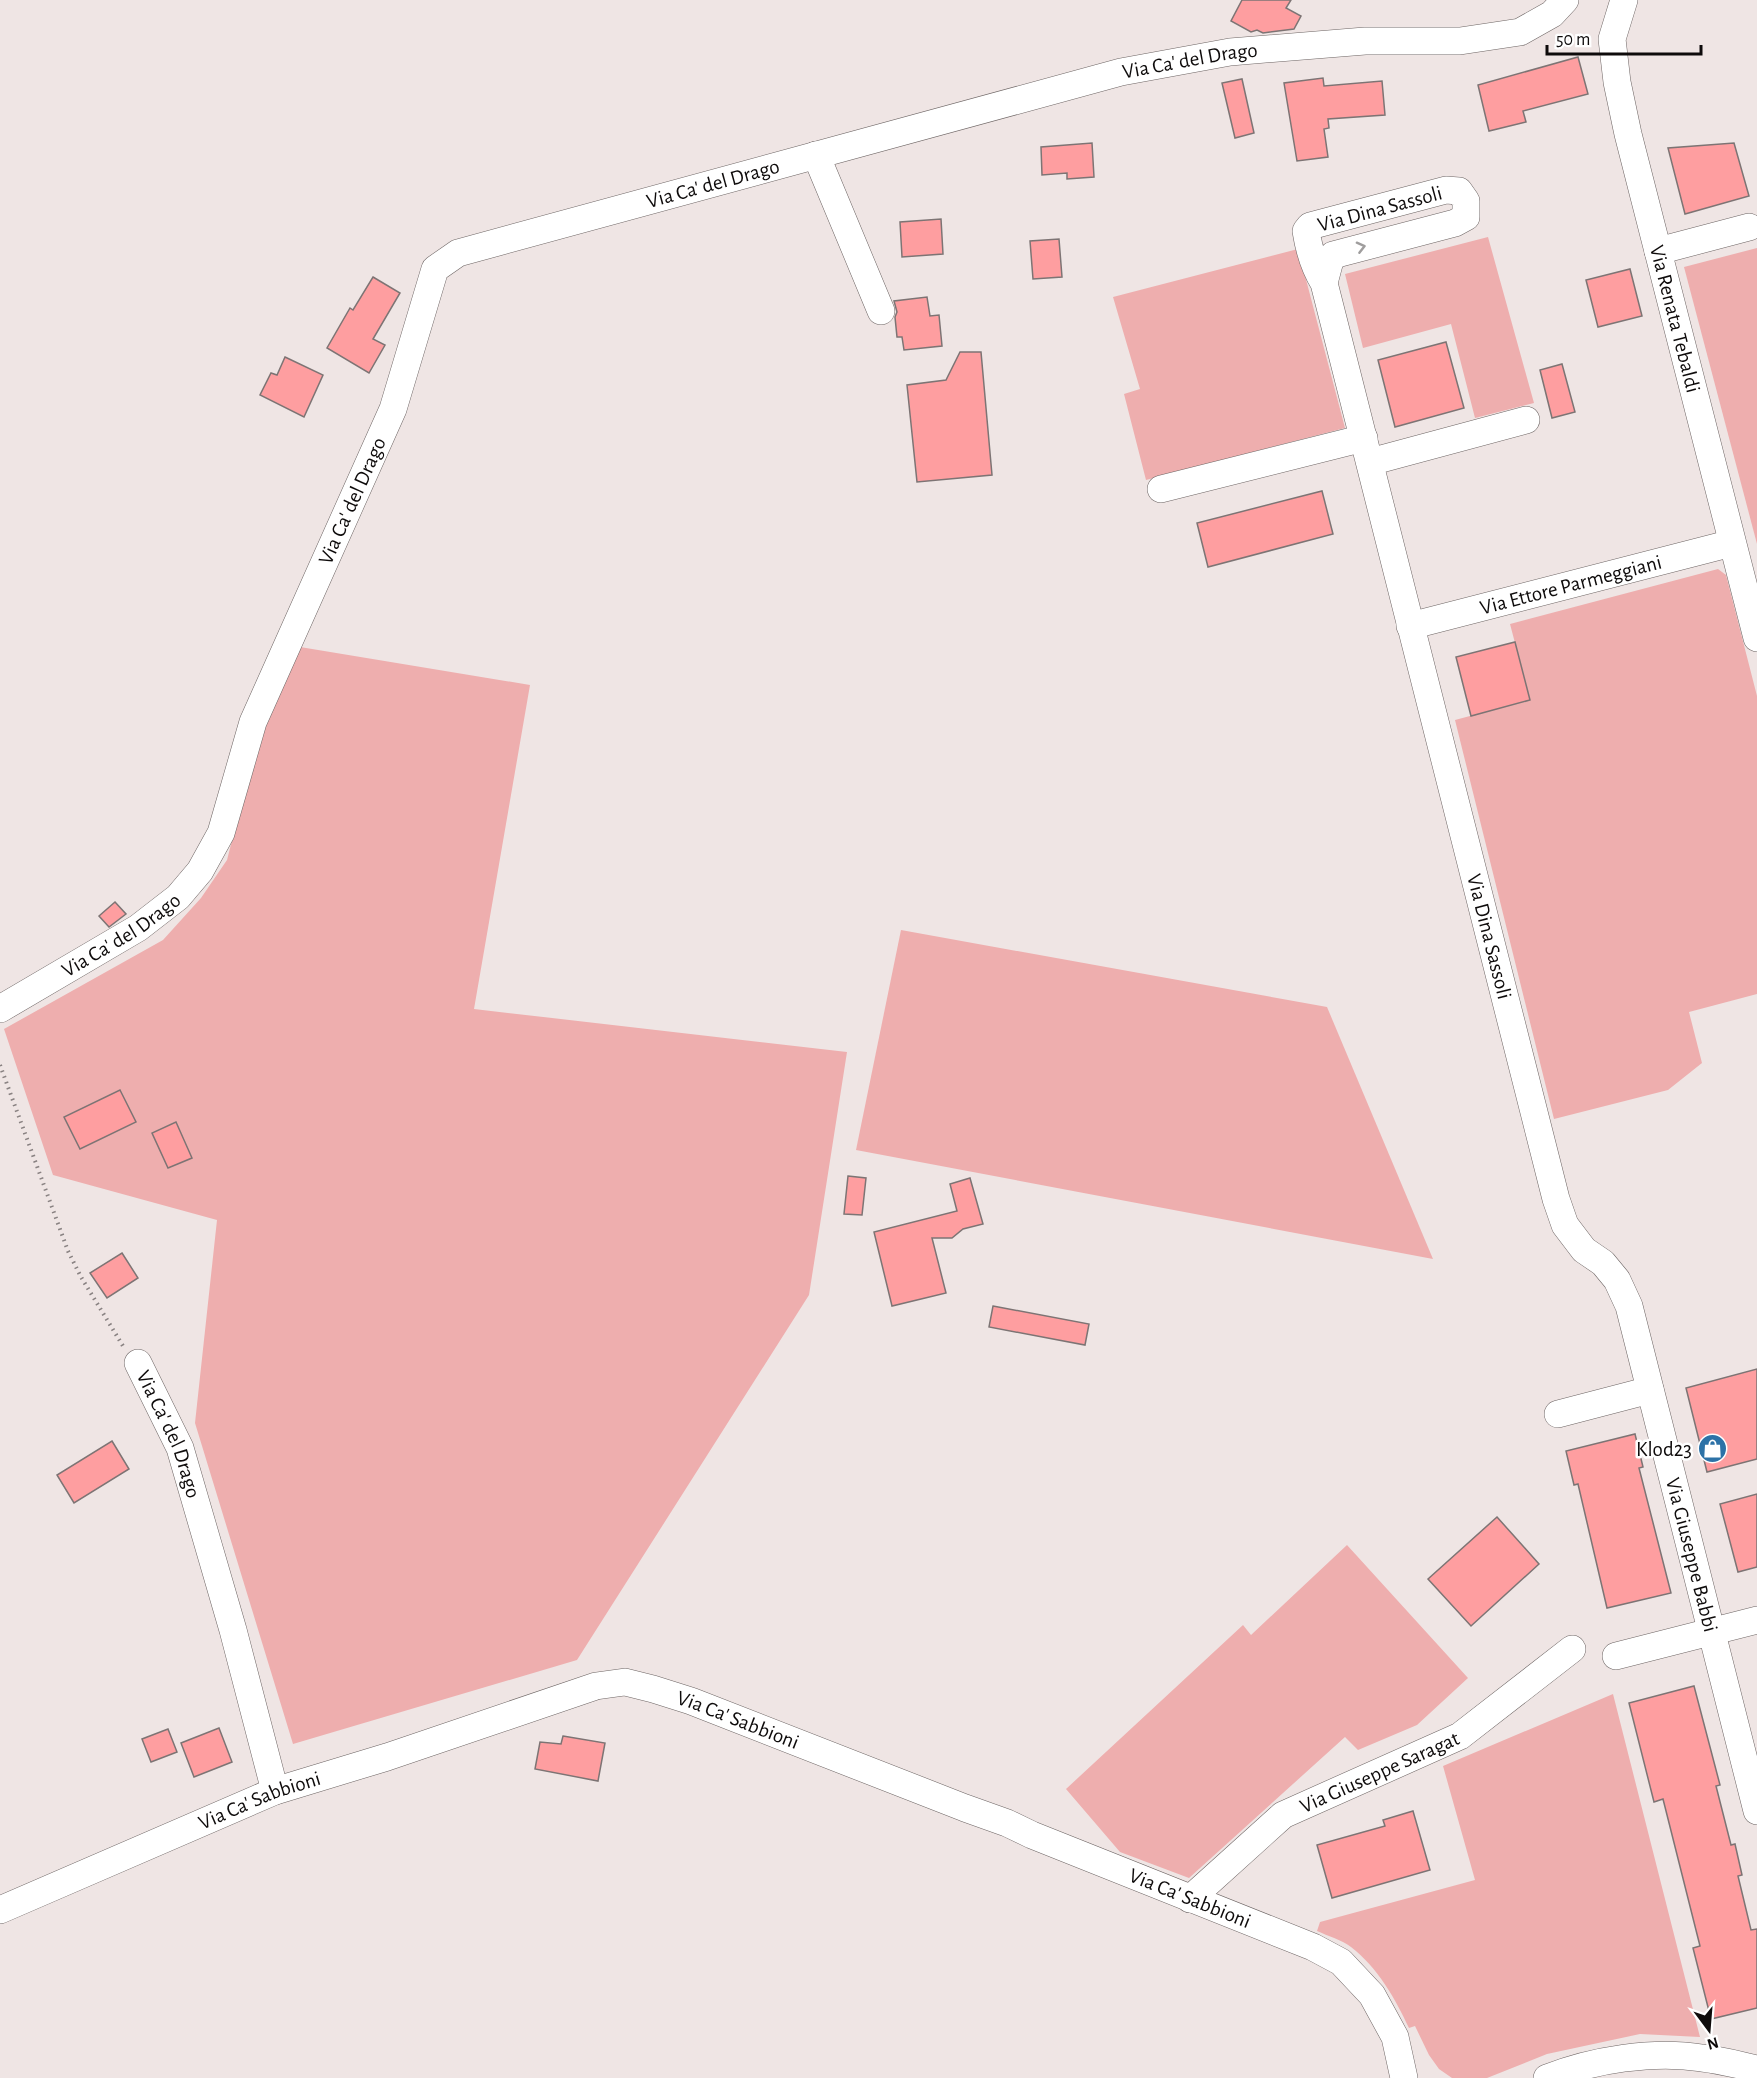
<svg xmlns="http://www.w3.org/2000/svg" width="1757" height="2078" font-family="'Alegreya Sans',sans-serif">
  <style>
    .grass { fill: #eeaeae }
    .building { fill: #fe9ea0; stroke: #7d7474; stroke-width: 1.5 }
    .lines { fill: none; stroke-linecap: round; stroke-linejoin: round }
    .minor-casing { stroke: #6d6564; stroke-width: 28 }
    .path { stroke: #898282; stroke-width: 4; stroke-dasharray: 1.5 4.5; stroke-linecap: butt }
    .minor { stroke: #fff; stroke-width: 27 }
    .oneway { stroke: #9f9d9d }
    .labels { text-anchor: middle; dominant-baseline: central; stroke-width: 5; stroke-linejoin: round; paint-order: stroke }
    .street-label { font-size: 21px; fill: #0e0b0b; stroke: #fff }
    .poi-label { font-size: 21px; fill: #0e0b0b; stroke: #fff; text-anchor: end }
  </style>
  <rect width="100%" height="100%" fill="#efe5e4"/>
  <g class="grass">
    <path d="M1488 237 1534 403 1475 418 1451 324 1363 348 1345 274Z"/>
    <path d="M1757 248V544L1684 267Z"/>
    <path d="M1298 249 1345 428 1146 480 1124 394 1140 389 1113 297Z"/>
    <path d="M1718 569 1726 575 1757 696V994L1689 1012 1702 1063 1668 1090 1554 1119 1455 720 1530 700 1510 624Z"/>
    <path d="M300 647 530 685 474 1009 847 1052 809 1295 577 1660 293 1744 195 1423 217 1220 53 1175 4 1029 163 940 201 898 227 860 260 730Z"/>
    <path d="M901 930 1327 1007 1433 1259 856 1150Z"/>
    <path d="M1347 1545 1468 1678 1417 1725 1358 1750 1345 1737 1189 1878 1120 1852 1066 1789 1243 1625 1251 1635Z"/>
    <path d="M1613 1694 1700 2037 1640 2034 1547 2054 1487 2078H1452L1439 2069 1429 2055 1415 2026 1409 2028C1395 1998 1378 1968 1351 1947 1342 1940 1328 1936 1317 1931L1320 1922 1475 1880 1443 1766Z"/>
  </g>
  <g class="building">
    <path d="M1242 0H1291L1286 8 1301 16 1294 29 1263 33 1257 30 1251 32 1231 21Z"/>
    <path d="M1578 57 1588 94 1523 111 1526 122 1489 131 1478 85Z"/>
    <path d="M1323 78 1324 86 1382 81 1385 115 1328 119 1329 128 1324 129 1328 157 1297 161 1284 83Z"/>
    <path d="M1242 79 1254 133 1235 138 1222 83Z"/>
    <path d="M1092 143 1094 177 1067 179V173L1042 175 1041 147Z"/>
    <path d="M1734 143 1749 196 1685 214 1668 148Z"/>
    <path d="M941 219 943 254 902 257 900 222Z"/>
    <path d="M1059 239 1062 277 1033 279 1030 241Z"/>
    <path d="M1630 269 1642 316 1598 327 1586 280Z"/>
    <path d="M373 277 400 293 373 339 385 345 369 373 327 348 350 308 353 310Z"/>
    <path d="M927 297 930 316 939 315 942 346 904 350 902 337H897L895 317 897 312 894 301Z"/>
    <path d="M1446 342 1464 408 1395 427 1378 360Z"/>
    <path d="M960 352H981L992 475 917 482 907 385 946 380Z"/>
    <path d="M285 357 323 375 304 417 260 395 271 373 277 375Z"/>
    <path d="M1562 364 1575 412 1552 418 1540 370Z"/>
    <path d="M1322 491 1333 534 1208 567 1197 523Z"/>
    <path d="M1515 642 1530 700 1471 716 1456 657Z"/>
    <path d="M115 902 126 914 109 927 99 916Z"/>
    <path d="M120 1090 136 1122 80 1149 64 1117Z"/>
    <path d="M176 1122 192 1158 168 1168 152 1133Z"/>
    <path d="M848 1176 866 1178 862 1215 844 1214Z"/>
    <path d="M970 1178 983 1224 963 1229 952 1238H932L946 1293 892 1306 874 1232 957 1211 950 1184Z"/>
    <path d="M122 1253 138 1278 107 1298 90 1273Z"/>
    <path d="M993 1306 1089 1324 1085 1345 989 1327Z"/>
    <path d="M1757 1369V1459L1707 1472 1686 1388Z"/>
    <path d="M1635 1434 1643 1467 1639 1468 1671 1593 1607 1608 1578 1484 1574 1485 1566 1451Z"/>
    <path d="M112 1441 129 1469 74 1503 57 1475Z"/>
    <path d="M1757 1494V1567L1738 1572 1720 1504Z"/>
    <path d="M1497 1517 1539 1564 1471 1626 1428 1579Z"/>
    <path d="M1694 1686 1720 1785 1716 1786 1731 1845 1735 1844 1742 1875 1738 1876 1751 1930 1757 1929V2008L1711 2019 1693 1948 1700 1946 1663 1799 1654 1802 1629 1703Z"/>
    <path d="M219 1728 232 1762 194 1777 181 1743Z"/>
    <path d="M168 1729 177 1752 151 1762 142 1739Z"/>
    <path d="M563 1736 605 1743 598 1781 535 1769 540 1742 561 1744Z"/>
    <path d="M1413 1811 1430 1870 1332 1898 1317 1845 1385 1826 1383 1820Z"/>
  </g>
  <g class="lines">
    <defs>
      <g id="minor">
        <path id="s1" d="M1624 0 1612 39 1617 82 1628 134 1757 638"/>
        <path d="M816 155 881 311"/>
        <path d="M1658 251 1749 227"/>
        <path id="s2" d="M1324 283 1329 264 1333 255 1455 223 1466 217V201L1459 191 1446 190 1310 226 1306 231C1309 250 1314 267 1324 283L1556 1199 1565 1225 1584 1250 1603 1263 1617 1280 1629 1306 1757 1811"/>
        <path d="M1370 462 1526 420"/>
        <path d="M1161 489 1364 438"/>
        <path id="s3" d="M1410 626 1732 543"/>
        <path id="s4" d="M0 1009 138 928 178 897 200 871 221 833 253 722 393 409 435 269 458 253 1121 72 1230 52 1365 41H1460L1520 32 1552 14 1565 0"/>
        <path id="s5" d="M138 1363 180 1448 233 1630 275 1791"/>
        <path d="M1558 1414 1650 1390"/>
        <path d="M1616 1656 1757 1620"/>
        <path id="s6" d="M1190 1899 1283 1815 1460 1736 1572 1649"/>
        <path id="s7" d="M0 1910 275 1791 387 1757 596 1686 625 1682 653 1689 691 1701 965 1808 1007 1823 1032 1835 1313 1947 1341 1962 1372 1995 1395 2037 1404 2078"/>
        <path d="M1547 2078C1592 2060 1654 2050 1702 2058 1721 2060 1739 2065 1757 2069"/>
      </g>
    </defs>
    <use href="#minor" class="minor-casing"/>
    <path class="path" d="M0 1065 68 1251 81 1277 123 1346"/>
    <use href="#minor" class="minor"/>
  </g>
  <defs><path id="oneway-chevron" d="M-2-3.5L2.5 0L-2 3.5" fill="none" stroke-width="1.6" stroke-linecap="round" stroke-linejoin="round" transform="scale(1.5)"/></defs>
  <use class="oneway" href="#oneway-chevron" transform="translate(1361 247) rotate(-14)"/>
  <defs>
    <symbol id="shop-disc" viewBox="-11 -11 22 22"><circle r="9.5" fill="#2d72a7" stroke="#fff"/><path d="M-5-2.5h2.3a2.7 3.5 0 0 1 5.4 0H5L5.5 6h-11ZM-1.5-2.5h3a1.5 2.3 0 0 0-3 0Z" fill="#fff"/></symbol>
  </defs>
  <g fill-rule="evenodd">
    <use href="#shop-disc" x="1696" y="1432" width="33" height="33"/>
  </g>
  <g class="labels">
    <g class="street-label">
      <text stroke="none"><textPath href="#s4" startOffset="1678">Via Ca' del Drago</textPath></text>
      <text stroke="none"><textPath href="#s4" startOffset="1185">Via Ca' del Drago</textPath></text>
      <text transform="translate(1380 209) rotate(-15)">Via Dina Sassoli</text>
      <text stroke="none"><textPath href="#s1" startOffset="328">Via Renata Tebaldi</textPath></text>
      <text stroke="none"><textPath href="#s4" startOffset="646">Via Ca' del Drago</textPath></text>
      <text stroke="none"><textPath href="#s3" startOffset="166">Via Ettore Parmeggiani</textPath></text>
      <text stroke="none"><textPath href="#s4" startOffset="142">Via Ca' del Drago</textPath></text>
      <text stroke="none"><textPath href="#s2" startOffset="1086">Via Dina Sassoli</textPath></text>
      <text stroke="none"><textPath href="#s5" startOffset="78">Via Ca' del Drago</textPath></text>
      <text stroke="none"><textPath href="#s2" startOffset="1746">Via Giuseppe Babbi</textPath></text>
      <text stroke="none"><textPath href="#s7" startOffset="786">Via Ca' Sabbioni</textPath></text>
      <text stroke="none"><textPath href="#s6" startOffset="231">Via Giuseppe Saragat</textPath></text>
      <text stroke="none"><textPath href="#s7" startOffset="282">Via Ca' Sabbioni</textPath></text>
      <text stroke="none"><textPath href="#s7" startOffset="1272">Via Ca' Sabbioni</textPath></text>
    </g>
    <g class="poi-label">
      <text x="1692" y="1449">Klod23</text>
    </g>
  </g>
  <g transform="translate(1709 2030) rotate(164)" stroke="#ffffff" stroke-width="4.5" paint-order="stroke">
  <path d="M0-4.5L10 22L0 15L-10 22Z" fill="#0e0b0b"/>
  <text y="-9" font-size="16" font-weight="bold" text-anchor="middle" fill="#0e0b0b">N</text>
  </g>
  <path d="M1547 45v9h154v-9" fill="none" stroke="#0e0b0b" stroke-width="3"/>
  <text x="1556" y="45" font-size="18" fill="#0e0b0b" stroke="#ffffff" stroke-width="4.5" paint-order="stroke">50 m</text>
</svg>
